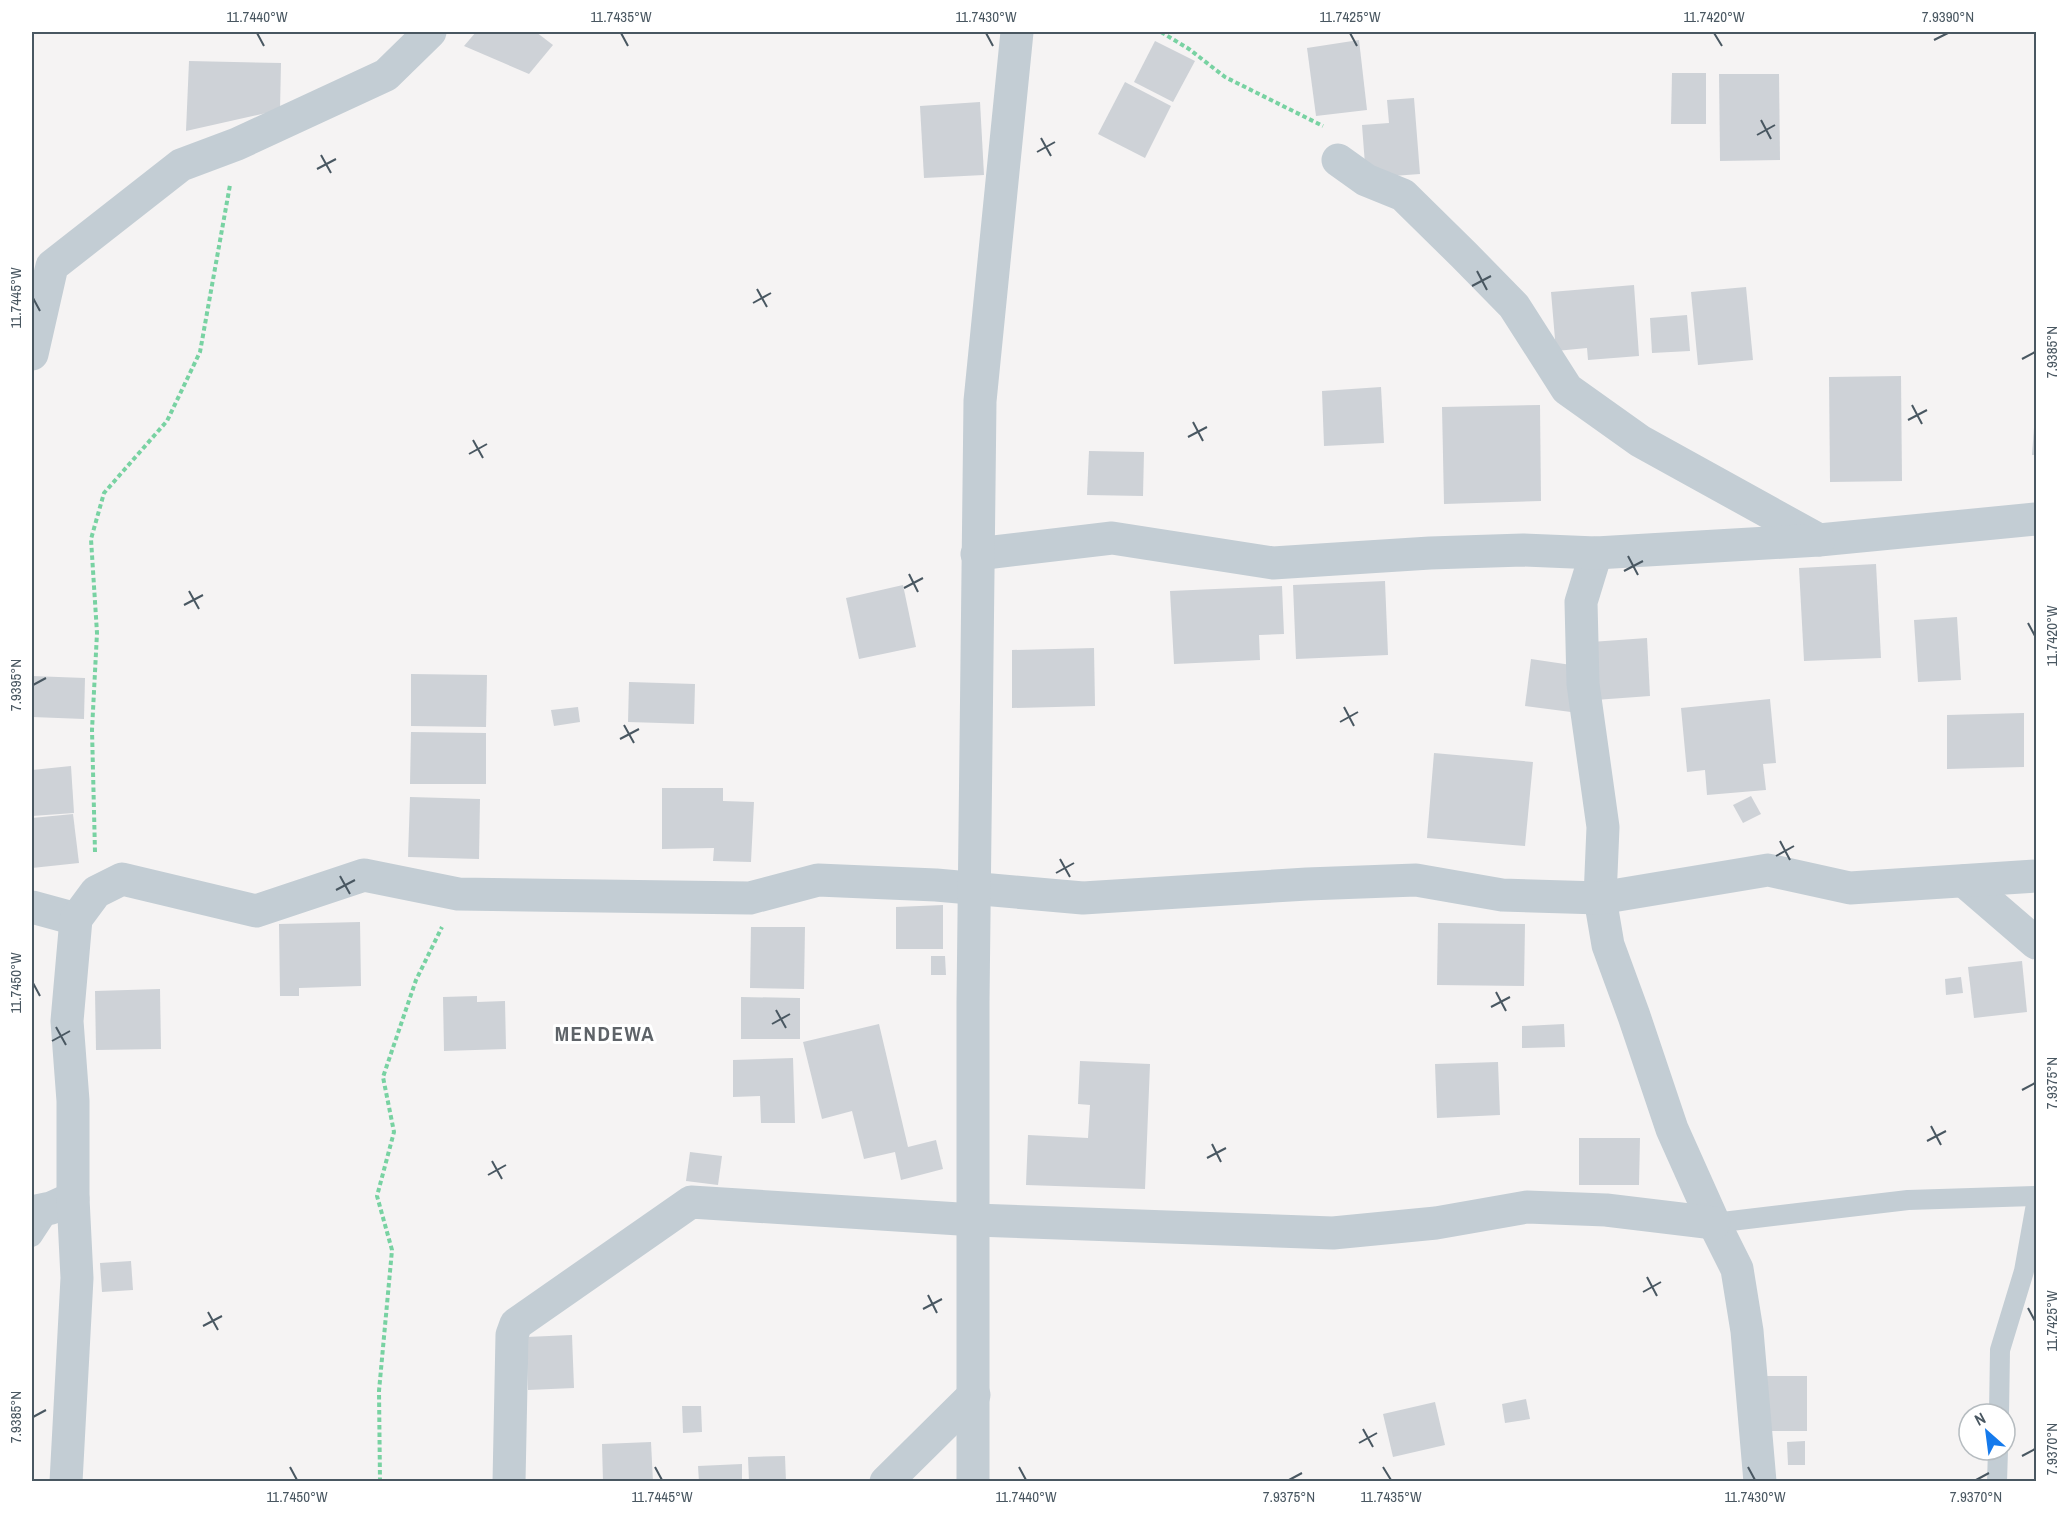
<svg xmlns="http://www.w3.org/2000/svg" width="2068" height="1513" font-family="'Archivo Narrow',sans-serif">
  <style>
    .building { fill: #ced2d7 }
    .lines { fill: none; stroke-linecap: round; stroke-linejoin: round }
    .path { stroke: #78d2a2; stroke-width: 4; stroke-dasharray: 4.5 3; stroke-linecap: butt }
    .lane { stroke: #c3cdd4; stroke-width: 20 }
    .street { stroke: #c3cdd4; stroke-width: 33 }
    .ticks { fill: none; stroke: #495761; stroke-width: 2 }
    .labels { text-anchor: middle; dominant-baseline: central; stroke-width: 6; stroke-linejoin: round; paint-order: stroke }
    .district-label { font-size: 21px; font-weight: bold; letter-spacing: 1.5px; fill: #5e6368; stroke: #fff }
    .neatline { fill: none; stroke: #495761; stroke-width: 2 }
    .ticks-label { font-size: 15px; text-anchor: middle; fill: #495761 }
  </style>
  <rect width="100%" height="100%" fill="#f5f3f3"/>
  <g class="building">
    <path d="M476 32H536L553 45 529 74 464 46Z"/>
    <path d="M1359 40 1367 110 1316 116 1307 48Z"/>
    <path d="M1155 41 1195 61 1173 102 1134 82Z"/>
    <path d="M189 61 281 63 280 110 186 131Z"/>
    <path d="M1672 73H1706V124H1671Z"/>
    <path d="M1719 74H1779L1780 160 1720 161Z"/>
    <path d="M1125 82 1171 106 1145 158 1098 134Z"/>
    <path d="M1414 98 1420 174 1366 178 1362 125 1389 123 1387 100Z"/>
    <path d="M980 102 984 175 924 178 920 106Z"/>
    <path d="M1634 285 1639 356 1588 360 1587 348 1556 351 1551 292Z"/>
    <path d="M1746 287 1753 360 1698 365 1691 292Z"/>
    <path d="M1687 315 1690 351 1652 353 1650 318Z"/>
    <path d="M1901 376 1902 481 1830 482 1829 377Z"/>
    <path d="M1381 387 1384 443 1324 446 1322 391Z"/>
    <path d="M1540 405 1541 501 1444 504 1442 407Z"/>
    <path d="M2035 414H2036V455H2032Z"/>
    <path d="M1089 451 1144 452 1143 496 1087 495Z"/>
    <path d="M1876 564 1881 658 1804 661 1799 568Z"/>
    <path d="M1385 581 1388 655 1296 659 1293 585Z"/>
    <path d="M903 585 916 647 859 659 846 598Z"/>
    <path d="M1282 586 1284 634 1259 635 1260 660 1174 664 1170 591Z"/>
    <path d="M1957 617 1961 680 1918 682 1914 620Z"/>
    <path d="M1647 638 1650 696 1595 700 1591 642Z"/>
    <path d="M1094 648 1095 706 1012 708V650Z"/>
    <path d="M1531 659 1578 666 1571 712 1525 706Z"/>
    <path d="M411 674 487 675 486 727 411 726Z"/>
    <path d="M32 676 85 678 84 719 32 717Z"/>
    <path d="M629 682 695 684 694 724 628 722Z"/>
    <path d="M1770 699 1776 763 1763 764 1766 790 1707 795 1705 770 1687 772 1681 708Z"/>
    <path d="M578 707 580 722 554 726 551 710Z"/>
    <path d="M2024 713V767L1947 769V715Z"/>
    <path d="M411 732 486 733V784H410Z"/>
    <path d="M1434 753 1533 762 1525 846 1427 838Z"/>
    <path d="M71 766 74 813 32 816V770Z"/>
    <path d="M662 788H723V801L754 802 751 862 713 861 714 848 662 849Z"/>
    <path d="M1751 796 1761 814 1743 823 1733 805Z"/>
    <path d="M410 797 480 799 479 859 408 857Z"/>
    <path d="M73 814 79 863 32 868V818Z"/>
    <path d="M943 905V949H896V907Z"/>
    <path d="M360 922 361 986 299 988V996H280L279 924Z"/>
    <path d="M1438 923 1525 924 1524 986 1437 985Z"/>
    <path d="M751 927H805L804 989 750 988Z"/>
    <path d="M931 956H945L946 975H931Z"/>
    <path d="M2022 961 2027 1012 1974 1018 1968 967Z"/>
    <path d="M1961 977 1963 993 1946 995 1945 979Z"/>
    <path d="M160 989 161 1049 96 1050 95 991Z"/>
    <path d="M477 996V1002L505 1001 506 1049 444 1051 443 997Z"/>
    <path d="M741 997 800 998V1039H741Z"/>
    <path d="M879 1024 908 1147 936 1140 943 1169 901 1180 895 1152 864 1159 852 1111 822 1119 803 1042Z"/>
    <path d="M1564 1024 1565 1047 1522 1048V1026Z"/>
    <path d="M793 1058 795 1123H761L760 1096 733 1097V1060Z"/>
    <path d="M1080 1061 1150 1064 1145 1189 1026 1185 1028 1135 1088 1138 1090 1105 1078 1104Z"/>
    <path d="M1498 1062 1500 1115 1437 1118 1435 1064Z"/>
    <path d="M1579 1138H1640L1639 1185H1579Z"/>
    <path d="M690 1152 722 1156 718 1185 686 1181Z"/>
    <path d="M131 1261 133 1290 102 1292 100 1263Z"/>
    <path d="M572 1335 574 1388 528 1390 526 1337Z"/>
    <path d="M1767 1376H1807V1431H1768Z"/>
    <path d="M1526 1399 1530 1419 1505 1423 1502 1404Z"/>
    <path d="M1435 1402 1445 1445 1393 1457 1383 1414Z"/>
    <path d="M682 1406H701L702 1432 683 1433Z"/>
    <path d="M1805 1441V1465H1788L1787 1442Z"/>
    <path d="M651 1442 653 1482H603L602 1444Z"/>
    <path d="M785 1456 786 1482H749L748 1457Z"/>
    <path d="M742 1464V1482H699L698 1466Z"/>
  </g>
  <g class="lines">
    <g class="path">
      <path d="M1161 32 1189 49 1225 77 1323 126"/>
      <path d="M95 852 92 730 97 633 91 539 104 493 167 421 200 352 230 185"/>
      <path d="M380 1482 379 1391 392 1250 377 1196 394 1132 383 1077 416 980 442 927"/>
    </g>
    <g class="lane">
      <path d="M1714 1223 1908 1200 2036 1196"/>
      <path d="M32 1237 51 1208"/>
      <path d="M1999 1414 2000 1350 2024 1271 2036 1204"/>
      <path d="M1997 1482 1998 1450"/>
    </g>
    <g class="street">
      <path d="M1338 160 1366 180 1403 195 1464 255 1514 306 1567 389 1640 441 1819 540 2036 519"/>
      <path d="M32 354 52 266 181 165 237 144 386 75 430 32"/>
      <path d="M1596 553 1581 602 1583 684 1603 827 1600 898 1608 945 1634 1016 1672 1129 1714 1223 1737 1269 1747 1331 1760 1482"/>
      <path d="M977 554 1112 538 1273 563 1430 553 1523 550 1596 553 1819 540"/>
      <path d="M1964 881 2036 943"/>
      <path d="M32 907 76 919"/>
      <path d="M32 1212 51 1208 73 1198"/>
      <path d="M66 1482 77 1278 73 1198V1101L67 1021 76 919 96 892 122 879 256 911 364 875 458 894 750 898 818 880 936 885 1083 898 1307 884 1416 880 1502 895 1600 898 1768 870 1850 888 2036 876"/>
      <path d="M509 1482 512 1335 516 1324 691 1202 975 1220 1333 1233 1436 1223 1527 1207 1606 1210 1714 1223"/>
      <path d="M886 1482 974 1395"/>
      <path d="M973 1482V1002L980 401 1017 32"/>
    </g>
  </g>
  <path class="ticks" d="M257 33 264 46M621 33 628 46M986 33 993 46M1350 33 1357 46M1714 33 1722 46M1934 40 1948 33M1761 120 1771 139M1757 135 1775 125M1041 138 1051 156M1037 152 1055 142M321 155 331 173M317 169 336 159M1477 271 1487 290M1472 286 1491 276M757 289 767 307M33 298 40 311M753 303 771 293M2022 359 2035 352M1912 405 1922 424M1908 420 1927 410M1193 422 1203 441M1188 437 1207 427M473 440 483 458M469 454 487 444M1628 556 1638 575M1624 571 1643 561M909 574 918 592M904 588 923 578M189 591 199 609M184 605 203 595M2028 623 2035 636M33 685 46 678M1344 707 1354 726M1340 722 1358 712M624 725 634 743M620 739 639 729M1780 841 1790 860M1776 856 1794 846M1060 859 1070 877M1056 873 1074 863M340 876 350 894M336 890 355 880M33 983 40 996M1496 992 1506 1011M1491 1007 1510 997M776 1010 786 1028M772 1024 790 1014M56 1027 66 1045M52 1041 70 1031M2022 1090 2035 1083M1931 1126 1941 1145M1927 1141 1946 1131M1212 1144 1221 1162M1207 1158 1226 1148M492 1161 502 1179M488 1175 506 1165M1647 1277 1657 1296M1643 1292 1661 1282M928 1295 937 1313M2028 1308 2035 1321M923 1309 942 1299M208 1312 218 1330M203 1326 222 1316M33 1417 46 1410M1363 1429 1373 1447M1359 1443 1377 1433M2022 1456 2035 1449M290 1467 297 1480M655 1467 662 1480M1019 1467 1026 1480M1383 1467 1391 1480M1748 1467 1755 1480M1289 1480 1302 1473M1976 1480 1989 1473"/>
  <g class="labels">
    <g class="district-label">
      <text x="605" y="1033">MENDEWA</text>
    </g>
  </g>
  <rect width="2068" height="1513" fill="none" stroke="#ffffff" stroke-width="66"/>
  <g transform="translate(1987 1432) rotate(332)"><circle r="28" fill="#ffffff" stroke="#b6bcc0" stroke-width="1.5"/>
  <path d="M0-4.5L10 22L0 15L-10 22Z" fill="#157aec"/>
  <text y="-9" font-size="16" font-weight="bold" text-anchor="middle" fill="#495761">N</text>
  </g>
  <rect x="33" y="33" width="2002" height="1447" class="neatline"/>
  <g class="ticks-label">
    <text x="257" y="22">11.7440°W</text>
    <text x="621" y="22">11.7435°W</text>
    <text x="986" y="22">11.7430°W</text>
    <text x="1350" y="22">11.7425°W</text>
    <text x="1714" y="22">11.7420°W</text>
    <text x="1948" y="22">7.9390°N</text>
    <text transform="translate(16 298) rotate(-90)" y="5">11.7445°W</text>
    <text transform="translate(2052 352) rotate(-90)" y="5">7.9385°N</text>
    <text transform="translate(2052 636) rotate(-90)" y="5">11.7420°W</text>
    <text transform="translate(16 685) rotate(-90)" y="5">7.9395°N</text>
    <text transform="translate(16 983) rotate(-90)" y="5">11.7450°W</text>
    <text transform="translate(2052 1083) rotate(-90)" y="5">7.9375°N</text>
    <text transform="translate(2052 1321) rotate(-90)" y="5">11.7425°W</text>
    <text transform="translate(16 1417) rotate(-90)" y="5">7.9385°N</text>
    <text transform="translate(2052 1449) rotate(-90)" y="5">7.9370°N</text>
    <text x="297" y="1502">11.7450°W</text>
    <text x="662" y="1502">11.7445°W</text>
    <text x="1026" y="1502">11.7440°W</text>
    <text x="1289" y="1502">7.9375°N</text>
    <text x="1391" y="1502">11.7435°W</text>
    <text x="1755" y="1502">11.7430°W</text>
    <text x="1976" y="1502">7.9370°N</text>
  </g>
</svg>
